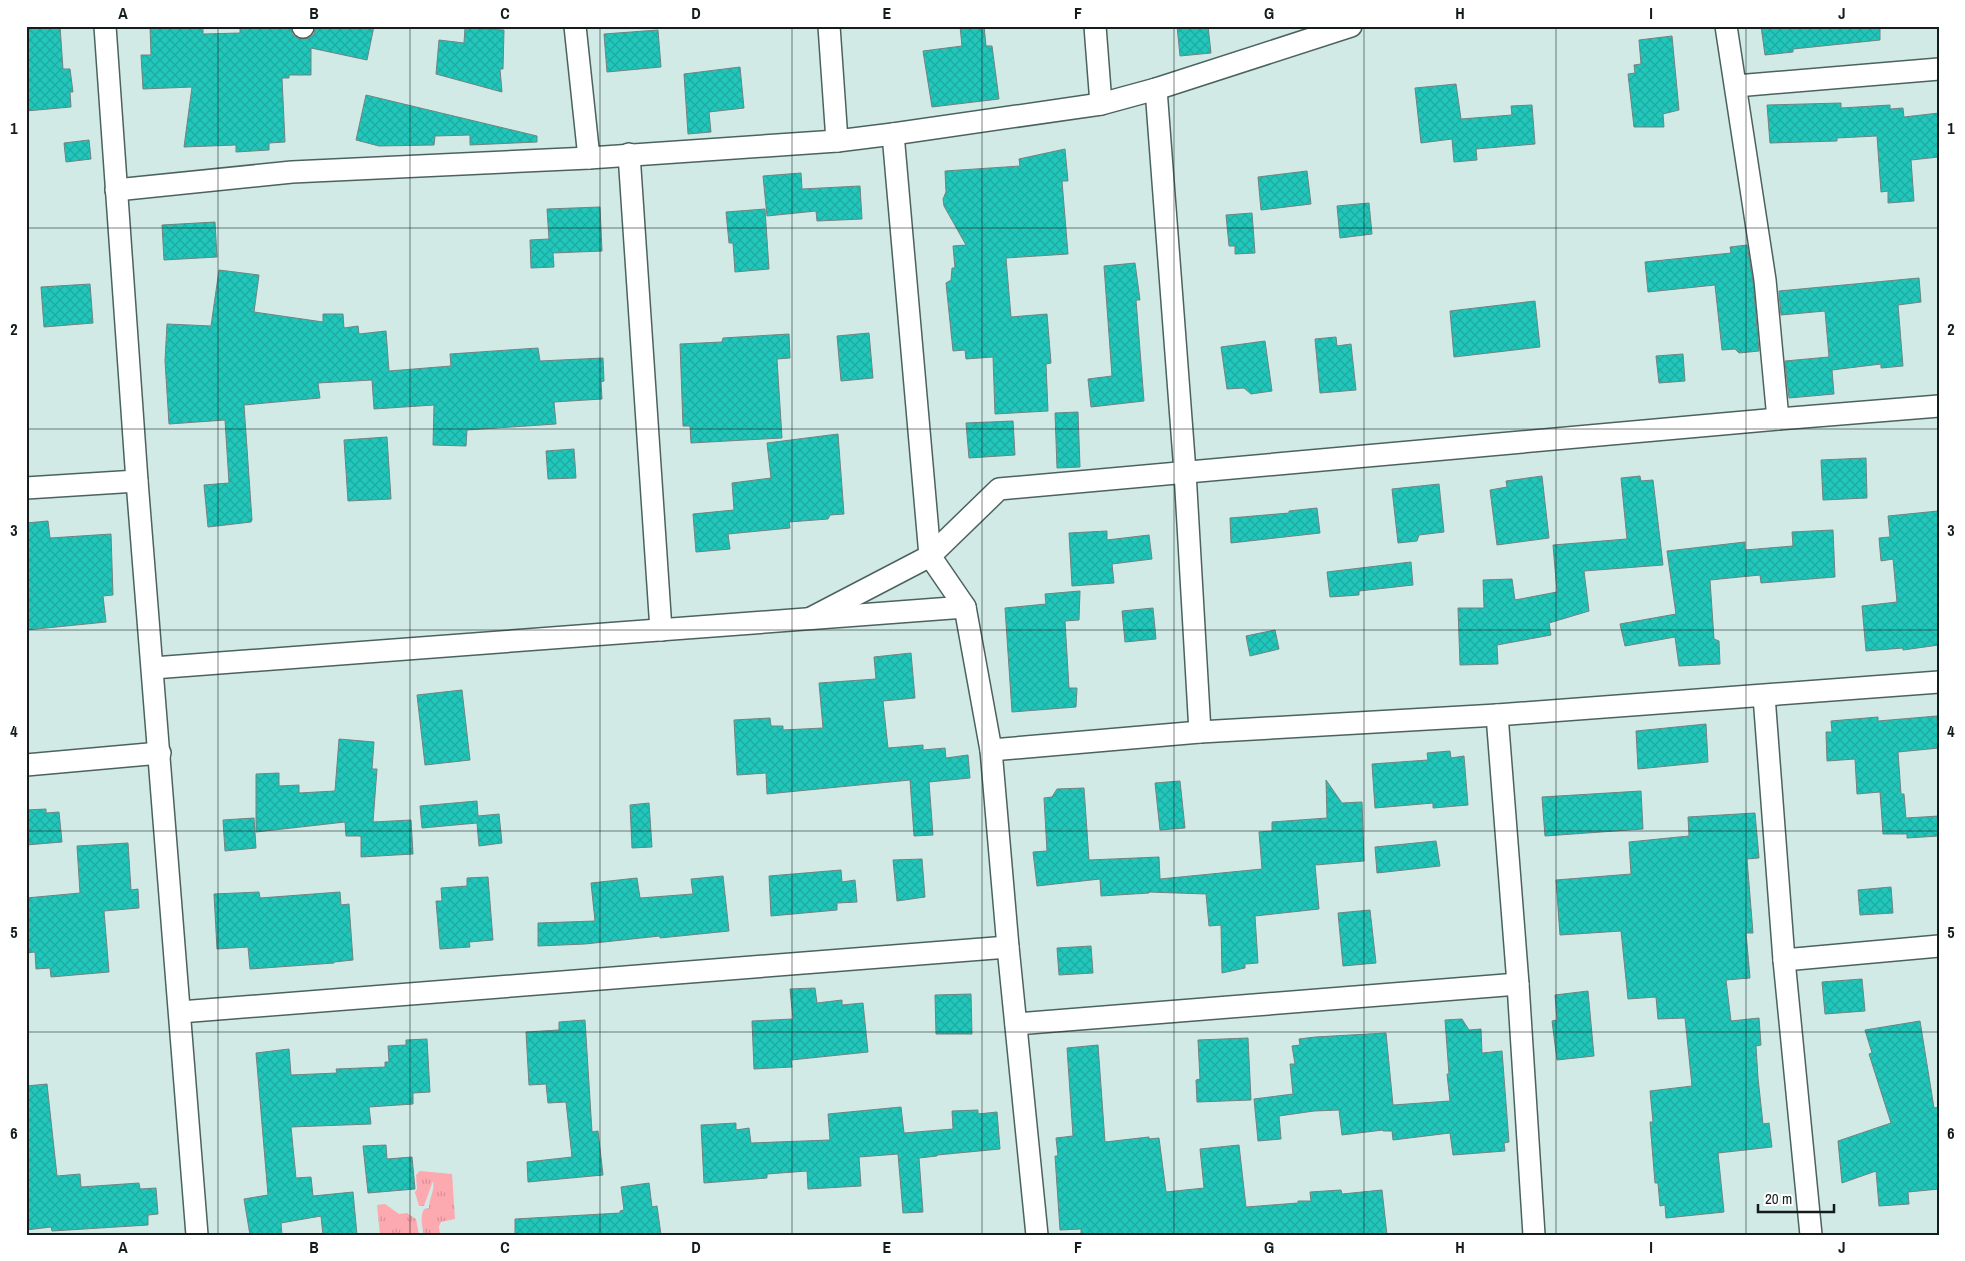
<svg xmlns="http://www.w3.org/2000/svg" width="1965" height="1261" font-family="'Archivo Narrow',sans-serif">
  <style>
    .grass { fill: url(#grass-tufts) }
    .building { fill: url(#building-cross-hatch); stroke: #6e8582 }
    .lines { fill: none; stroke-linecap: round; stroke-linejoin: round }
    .minor-casing { stroke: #4c625f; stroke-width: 24 }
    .minor { stroke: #fff; stroke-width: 21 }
    .grid { fill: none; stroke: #141d1c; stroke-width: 1; stroke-opacity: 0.55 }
    .neatline { fill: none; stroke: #141d1c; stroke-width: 2 }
    .grid-label { font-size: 16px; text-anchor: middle; font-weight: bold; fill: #141d1c }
  </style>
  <defs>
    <pattern id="grass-tufts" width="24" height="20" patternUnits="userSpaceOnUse" patternTransform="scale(1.25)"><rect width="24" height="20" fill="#fca9b0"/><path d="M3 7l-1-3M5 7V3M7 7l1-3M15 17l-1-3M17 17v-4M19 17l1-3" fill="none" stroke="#d79197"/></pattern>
    <pattern id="building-cross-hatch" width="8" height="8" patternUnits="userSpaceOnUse" patternTransform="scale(1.25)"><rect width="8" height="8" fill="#22c7bb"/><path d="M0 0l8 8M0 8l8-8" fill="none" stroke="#1eaaa0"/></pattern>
  </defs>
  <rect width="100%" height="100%" fill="#d1eae6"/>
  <g class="grass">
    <path d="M420 1171 452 1174 455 1219 441 1222 439 1226 440 1235H424C422 1226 420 1217 424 1209L429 1208C429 1198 435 1191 433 1181L424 1206H419L415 1192 417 1189 416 1175Z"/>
    <path d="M385 1204 399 1214 407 1213 416 1219 419 1235H380L377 1205Z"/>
  </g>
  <g class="building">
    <path d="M26 26H60L63 69H70L73 92H70L71 107 26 111Z"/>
    <path d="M150 26H203V34L240 33V26H290L292 34 297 38 303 39 309 38 314 34 316 26H374L367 60 311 48V75H289V78H282L285 142 269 143V150L236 152V145L184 147 192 87 143 89 141 55H151Z"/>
    <path d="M960 26H984L986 46H992L999 99 932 107 923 51 962 46Z"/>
    <path d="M1177 26H1208L1211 53 1180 56Z"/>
    <path d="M1761 26H1880V40L1793 49V52L1765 55Z"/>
    <path d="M465 28 504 30 503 69H500L502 92 436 74 439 40 464 43Z"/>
    <path d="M658 30 661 67 607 72 604 34Z"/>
    <path d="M1672 36 1679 110 1663 114 1664 127H1634L1628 74 1635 73 1634 65 1641 64 1639 40Z"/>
    <path d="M740 67 744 108 709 112 711 132 688 134 684 74Z"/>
    <path d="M1456 84 1461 119 1512 115 1511 106 1532 105 1535 144 1476 149 1477 160 1454 162 1452 139 1421 143 1415 88Z"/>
    <path d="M366 95 537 136V142L470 145V135L435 136 434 145 379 146 356 140Z"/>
    <path d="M1841 103V108L1890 105V109L1903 108 1904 117 1939 113V157L1911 160 1914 201 1888 203V191L1881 192 1877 136 1837 138V141L1770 143 1767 105Z"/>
    <path d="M89 140 91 159 66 162 64 143Z"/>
    <path d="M1065 149 1068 181H1062L1068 254 1006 258 1011 317 1047 314 1051 363 1046 364 1048 411 995 414 993 357 966 359 965 350 953 351 946 283 951 280 952 268H955L953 246 966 245 944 206 943 199 946 192 945 171 1020 166 1019 159Z"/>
    <path d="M1307 171 1311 204 1261 210 1258 177Z"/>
    <path d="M801 173 802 189 860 186 862 219 817 221 816 211 767 216 763 176Z"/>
    <path d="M1369 203 1372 234 1340 238 1337 206Z"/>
    <path d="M600 207 602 251 553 253 554 267 531 268 530 240 549 239 547 209Z"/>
    <path d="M765 209 769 269 735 272 733 243H729L726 212Z"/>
    <path d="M1252 213 1255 253 1235 254V246H1229L1226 215Z"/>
    <path d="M215 222 217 257 164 260 162 225Z"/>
    <path d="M1747 245 1753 282 1759 351 1739 353 1735 349 1722 350 1715 285 1648 292 1645 262 1731 253 1730 247Z"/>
    <path d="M1135 263 1140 300H1136L1144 401 1091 407 1088 379 1112 376 1104 266Z"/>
    <path d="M219 270 259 275 254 312 323 322V314H343L344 328 358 326 359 334 386 331 389 371 451 366 450 354 538 348 540 361 603 358 604 381 601 382 602 399 554 402 556 424 467 430 466 446 433 445 434 405 374 409 372 380 318 383 320 398 244 405 252 520 251 522 208 527 204 485 229 483 225 420 169 424 165 361 167 324 211 326Z"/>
    <path d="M1919 278 1921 302 1898 305 1903 366 1881 368V364L1832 370 1834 394 1789 398 1785 361 1829 357 1825 311 1781 315 1779 291Z"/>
    <path d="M90 284 93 323 44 327 41 287Z"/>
    <path d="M1535 301 1540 347 1454 357 1450 311Z"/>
    <path d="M869 333 873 378 841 381 837 336Z"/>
    <path d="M789 334 790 358 777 359 782 438 691 443 690 426H683L680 344 722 342 723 338Z"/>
    <path d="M1336 337 1337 346 1351 344 1356 390 1320 393 1315 339Z"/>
    <path d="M1265 341 1272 391 1251 394 1244 388 1227 389 1221 347Z"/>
    <path d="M1683 354 1685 381 1659 383 1656 356Z"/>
    <path d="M1078 412 1080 467 1057 468 1055 413Z"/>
    <path d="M1013 421 1015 455 969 458 966 423Z"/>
    <path d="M838 434 844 514 830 515 828 519 789 522 790 528 728 534 730 549 696 552 693 514 734 510 732 483 771 478 767 443Z"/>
    <path d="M387 437 391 499 348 501 344 440Z"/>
    <path d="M574 449 576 478 548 479 546 451Z"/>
    <path d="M1866 458 1867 498 1823 500 1821 460Z"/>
    <path d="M1542 476 1549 538 1497 545 1490 490 1507 487 1506 481Z"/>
    <path d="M1640 476 1641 481 1653 480 1663 565 1584 571 1589 611 1549 623 1551 635 1497 645 1498 664 1460 665 1458 608H1484L1483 580 1512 579 1515 600 1557 592 1553 545 1627 539 1621 478Z"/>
    <path d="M1439 484 1444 532 1419 535 1417 541 1398 543 1392 489Z"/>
    <path d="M1317 508 1320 533 1231 543 1230 518 1289 513V511Z"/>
    <path d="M1938 511 1939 645 1903 650V648L1866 651 1862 606 1897 602 1893 559 1881 561 1879 538 1890 537 1888 516Z"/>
    <path d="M48 521 50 538 111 534 113 595 103 596 106 622 26 630V523Z"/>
    <path d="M1833 530 1835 577 1761 583 1760 575 1710 580 1714 639 1719 641 1720 664 1679 666 1675 637 1625 646 1620 624 1676 614 1667 551 1745 542V550L1793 546 1792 532Z"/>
    <path d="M1107 531V540L1149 535 1152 559 1112 564 1114 583 1072 586 1069 533Z"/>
    <path d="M1411 562 1413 585 1359 591V595L1330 597 1327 572Z"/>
    <path d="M1080 591 1079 620 1065 621 1069 688H1077L1076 707 1012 712 1005 608 1046 604 1045 594Z"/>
    <path d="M1153 608 1156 639 1125 642 1122 611Z"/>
    <path d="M1275 630 1279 649 1250 656 1246 636Z"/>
    <path d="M911 653 915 698 883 701 888 748 923 745V750L945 748 946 758 968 755 970 778 929 782 933 835 914 836 910 780 767 794 766 773 737 775 734 720 770 718 771 726H783V730L823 728 819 683 876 679 874 657Z"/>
    <path d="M462 690 470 760 425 765 417 695Z"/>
    <path d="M1937 716 1939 748 1898 752 1901 794H1904L1906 818 1939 816V836L1907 838V834H1883L1880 792 1857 794 1855 759 1827 761 1826 732H1832L1831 721 1878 717V721Z"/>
    <path d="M1706 724 1708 762 1638 769 1636 731Z"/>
    <path d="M339 739 374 742 372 769H377L373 822 411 820 413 854 361 857V836H346L345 822 256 832V774L279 773V786L299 785V793L335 791Z"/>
    <path d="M1450 751 1451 758 1464 756 1468 805 1433 808V803L1375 808 1372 764 1428 760 1427 753Z"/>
    <path d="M1326 780 1342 803 1362 802 1364 861 1315 865 1319 909 1255 916 1258 963 1245 964V968L1222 973 1221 925 1209 926 1206 894 1149 892V893L1101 896 1100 879 1037 886 1033 852 1047 851 1044 798 1052 797 1057 789 1084 788 1089 860 1159 857 1160 879 1262 869 1259 832 1272 831V822L1327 818Z"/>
    <path d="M1180 781 1185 828 1160 830 1155 783Z"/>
    <path d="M1641 791 1643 829 1545 836 1542 797Z"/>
    <path d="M477 801 478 816 499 814 502 843 479 846 477 823 422 828 420 806Z"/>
    <path d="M649 803 652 847 632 848 630 805Z"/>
    <path d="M46 809V813L59 812 62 842 26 845V810Z"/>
    <path d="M1755 813 1759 858 1747 859 1753 933H1746L1750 978 1726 980 1731 1021 1759 1018 1761 1045 1756 1046 1758 1078 1763 1124 1769 1123 1772 1147 1718 1153 1724 1212 1666 1218 1665 1205 1660 1206 1658 1183H1655L1650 1122H1653L1650 1091 1692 1086 1685 1018 1658 1019 1656 997 1628 999 1621 931 1560 935 1556 880 1631 874 1629 842 1689 836 1688 817Z"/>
    <path d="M254 818 256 848 225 851 223 820Z"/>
    <path d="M1436 841 1440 866 1377 873 1375 847Z"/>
    <path d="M128 843 131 890 138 889 139 908 104 911 109 972 51 977 50 968 36 969 35 952 26 953V898L80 893 77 846Z"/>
    <path d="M922 859 925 897 897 901 893 860Z"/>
    <path d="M841 870 842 882 855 880 857 902 837 903V910L771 916 769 876Z"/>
    <path d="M723 876 729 931 660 938V936L585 944 538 946V923L595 921 591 883 637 878 640 898 693 894 691 879Z"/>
    <path d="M488 877 493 940 469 942 470 947 440 949 436 901H442L441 888 467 886V878Z"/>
    <path d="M1891 887 1893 913 1860 915 1858 890Z"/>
    <path d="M259 892 260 898 340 892 341 905 349 904 353 960 334 962V963L250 969 248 947 217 949 214 894Z"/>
    <path d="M1370 910 1376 963 1343 966 1338 913Z"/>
    <path d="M1091 946 1093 973 1059 975 1057 948Z"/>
    <path d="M1862 979 1865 1011 1825 1014 1822 982Z"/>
    <path d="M815 988 817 1003 842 1000V1005L863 1003 868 1052 791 1060 792 1067 754 1069 752 1021 793 1019 790 989Z"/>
    <path d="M1588 991 1594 1056 1557 1060 1552 1021 1557 1020 1555 995Z"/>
    <path d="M971 994 972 1034H936L935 995Z"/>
    <path d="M1462 1019 1469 1030 1481 1029 1482 1053 1502 1051 1509 1142 1504 1143 1505 1151 1453 1155 1450 1133 1393 1140 1392 1131H1383V1130L1342 1135 1339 1110 1314 1111 1279 1116 1281 1139 1258 1141 1254 1099 1293 1094 1290 1064H1295L1292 1046 1300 1045 1299 1039 1315 1037 1386 1033 1393 1105 1450 1101 1447 1074H1449L1445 1020Z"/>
    <path d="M585 1020 592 1132 598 1131 603 1175 528 1182 527 1162 572 1157 566 1102 548 1103 546 1084 529 1085 526 1032 559 1030V1022Z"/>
    <path d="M1920 1021 1934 1108 1939 1107V1189L1908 1192 1909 1204 1879 1206 1876 1171 1842 1183 1838 1141 1891 1123 1869 1054 1872 1053 1865 1030Z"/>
    <path d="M1248 1038 1251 1100 1197 1102 1196 1080 1200 1079 1198 1040Z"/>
    <path d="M427 1039 430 1092 413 1093V1104L369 1107 371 1124 291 1127 296 1178 311 1177 313 1196 353 1192 357 1235H323L321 1216 281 1223 282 1235H250L244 1199 268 1195 256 1053 289 1049 291 1075 337 1073 336 1069 385 1067V1062H389L388 1046 406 1045V1040Z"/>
    <path d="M1098 1045 1105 1142 1149 1137V1139L1159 1138 1166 1192 1204 1188 1200 1149 1239 1145 1246 1207 1298 1203V1201H1311L1310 1192 1341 1190 1342 1194 1382 1190 1387 1235H1081V1229L1060 1230 1055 1156H1058L1056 1138 1073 1136 1067 1048Z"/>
    <path d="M47 1084 57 1176 80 1174 81 1187 139 1183 140 1189 156 1188 158 1214 148 1215V1225L52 1231 51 1227 26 1230V1111H28L26 1086Z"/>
    <path d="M901 1107 904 1133 953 1129 952 1111 978 1110V1114L997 1112 1000 1149 937 1155V1156L919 1158 923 1212 903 1213 898 1154 859 1157 861 1186 808 1189 807 1171 767 1174V1178L704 1183 701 1125 736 1123V1130L749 1128 751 1143 830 1140 828 1114Z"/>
    <path d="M386 1145 387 1159 412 1157 415 1189 368 1193 363 1146Z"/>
    <path d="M649 1183 652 1207 657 1206 661 1235H515V1219L620 1213V1211L624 1210 621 1187Z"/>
  </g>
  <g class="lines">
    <defs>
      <g id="minor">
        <path d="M105 26 137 481 197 1235"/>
        <path d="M575 26 589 158"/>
        <path d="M829 26 837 141"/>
        <path d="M1095 26 1101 104"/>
        <path d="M1726 26 1765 280 1778 419"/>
        <path d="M303 27V26"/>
        <path d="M1736 86 1939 69"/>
        <path d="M1156 89 1185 472 1200 732"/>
        <path d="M893 134 930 556 965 607 991 750 1008 947 1037 1235"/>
        <path d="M629 154 661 630"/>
        <path d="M116 190 292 172 589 158 837 141 893 134 1101 104 1156 89 1351 26"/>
        <path d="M26 488 137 481"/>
        <path d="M811 618 930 556 999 489 1778 419 1939 406"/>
        <path d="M153 668 965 607"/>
        <path d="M1764 696 1784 960 1811 1235"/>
        <path d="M1497 715 1518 984 1534 1235"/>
        <path d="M991 750 1200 732 1497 715 1939 682"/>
        <path d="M26 765 160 753"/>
        <path d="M1784 960 1939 946"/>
        <path d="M180 1012 1008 947"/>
        <path d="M1016 1024 1518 984"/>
      </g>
    </defs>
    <use href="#minor" class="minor-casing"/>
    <use href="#minor" class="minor"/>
  </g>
  <path class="grid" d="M218 26V1235M410 26V1235M600 26V1235M792 26V1235M982 26V1235M1174 26V1235M1364 26V1235M1556 26V1235M1746 26V1235M26 228H1939M26 429H1939M26 630H1939M26 831H1939M26 1032H1939"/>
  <rect width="1965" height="1261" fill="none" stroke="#ffffff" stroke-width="55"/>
  <path d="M1758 1204v8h76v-8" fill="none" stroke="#141d1c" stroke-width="2.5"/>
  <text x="1765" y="1204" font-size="15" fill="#141d1c" stroke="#ffffff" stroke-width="4" paint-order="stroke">20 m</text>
  <rect x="28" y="28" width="1910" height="1206" class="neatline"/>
  <g class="grid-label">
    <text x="123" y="19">A</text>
    <text x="314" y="19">B</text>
    <text x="505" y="19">C</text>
    <text x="696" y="19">D</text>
    <text x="887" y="19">E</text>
    <text x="1078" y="19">F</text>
    <text x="1269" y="19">G</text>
    <text x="1460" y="19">H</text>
    <text x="1651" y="19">I</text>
    <text x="1842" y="19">J</text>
    <text x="14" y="134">1</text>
    <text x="1951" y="134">1</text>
    <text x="14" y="335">2</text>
    <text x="1951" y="335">2</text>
    <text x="14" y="536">3</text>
    <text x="1951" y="536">3</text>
    <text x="14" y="737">4</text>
    <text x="1951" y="737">4</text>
    <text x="14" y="938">5</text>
    <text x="1951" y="938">5</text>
    <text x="14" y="1139">6</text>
    <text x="1951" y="1139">6</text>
    <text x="123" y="1253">A</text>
    <text x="314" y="1253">B</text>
    <text x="505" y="1253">C</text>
    <text x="696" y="1253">D</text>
    <text x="887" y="1253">E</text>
    <text x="1078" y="1253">F</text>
    <text x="1269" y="1253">G</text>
    <text x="1460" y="1253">H</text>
    <text x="1651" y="1253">I</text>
    <text x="1842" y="1253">J</text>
  </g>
</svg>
